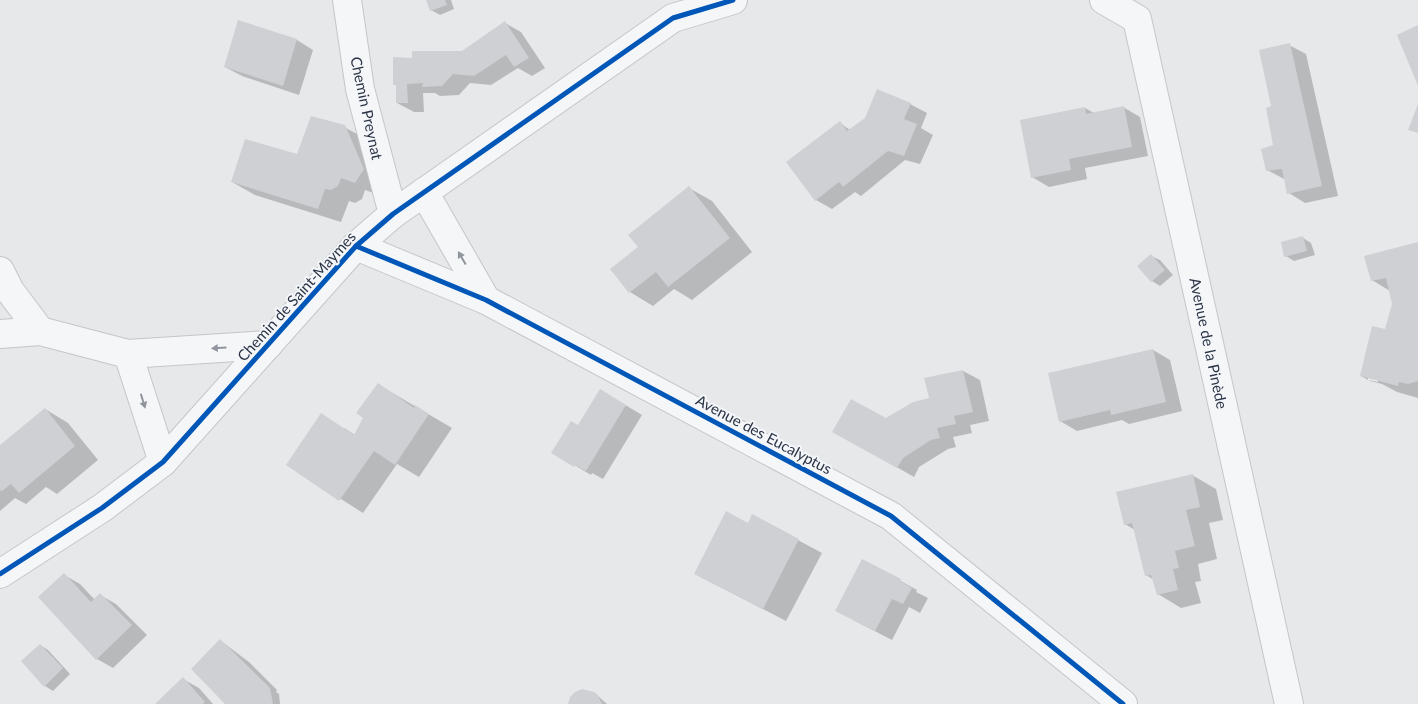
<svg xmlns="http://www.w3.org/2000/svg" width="1418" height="704" font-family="Lato,sans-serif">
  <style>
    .shadow { fill: #0003; fill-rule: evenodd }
    .building { fill: #ced0d3 }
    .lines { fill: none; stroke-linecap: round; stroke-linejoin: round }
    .street-casing { stroke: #c4c6c8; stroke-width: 30 }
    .street { stroke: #f5f6f7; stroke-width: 28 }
    .cycleway-casing { stroke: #f4f6f9; stroke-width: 8 }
    .cycleway { stroke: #0057b8; stroke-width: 5 }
    .oneway { fill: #90959e }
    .labels { text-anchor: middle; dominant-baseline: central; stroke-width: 4; stroke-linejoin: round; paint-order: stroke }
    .street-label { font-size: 15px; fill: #2b3445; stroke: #f4f6f9 }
  </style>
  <rect width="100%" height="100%" fill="#e6e8ea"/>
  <g class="shadow">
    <path d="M428 0H451L454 9 440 15 431 10Z"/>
    <path d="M505 23 521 32 545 68 532 76 518 68 491 85 470 83 459 95 440 96 435 93H423L424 112H414L397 103V86L394 84 413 59 463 52Z"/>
    <path d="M297 40 313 50 299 95 242 76 225 67Z"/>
    <path d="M1289 45 1306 54 1338 196 1305 203 1289 193 1286 180 1267 170 1274 146 1272 107Z"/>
    <path d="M910 104 927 113 921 128 933 135 920 164 905 160 861 196 855 192 832 209 816 200 840 123 850 130Z"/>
    <path d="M1123 107 1140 117 1148 156 1085 168 1087 179 1049 187 1032 177 1085 108 1094 113Z"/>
    <path d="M344 127 368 140 379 195 365 190 362 199 355 203 349 201 341 222 255 195 232 182 297 155Z"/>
    <path d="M689 188 712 201 752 252 692 300 674 289 653 306 630 292 612 269 639 247Z"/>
    <path d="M1303 238 1311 243 1315 255 1294 261 1286 256Z"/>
    <path d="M1418 243V398L1397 392 1382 384 1370 381 1361 376 1386 332 1393 304 1390 291 1372 280ZM1368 377 1378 380V382L1368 380Z"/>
    <path d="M1151 256 1160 260 1173 275 1160 286 1152 281 1139 266Z"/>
    <path d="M1153 350 1170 360 1182 411 1129 424 1122 420 1077 431 1060 421Z"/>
    <path d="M963 371 980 380 989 421 970 425 972 433 953 437 956 447 948 449 919 467 914 477 834 431 886 420 930 399Z"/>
    <path d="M379 385 452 428 419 477 397 464 363 513 300 473 344 428 355 435Z"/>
    <path d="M617 400 642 415 603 479 592 473 591 475 553 452 579 426Z"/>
    <path d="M45 409 68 423 98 460 57 494 46 487 26 504 15 498 0 511V447Z"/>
    <path d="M1192 475 1216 489 1223 520 1209 523 1217 559 1198 564 1201 581 1195 582 1201 603 1181 608 1158 594 1154 580 1146 575 1135 530 1125 524Z"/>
    <path d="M753 516 822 553 786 621 695 574 749 524Z"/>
    <path d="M863 560 917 590 916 592 928 598 920 613 909 607 892 640 853 620Z"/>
    <path d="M64 575 80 584 95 600 100 595 116 604 147 635 113 668 97 659Z"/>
    <path d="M221 641 249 662 277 690 276 692 279 694 280 704H227Z"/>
    <path d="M40 645 48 650 70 674 53 691 45 686Z"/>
    <path d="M183 679 199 688 213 704H157Z"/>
    <path d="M598 696 607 704H570Z"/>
  </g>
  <g class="building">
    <path d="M426 0H445L447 5 430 11Z"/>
    <path d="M238 20 297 39 283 86 224 67Z"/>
    <path d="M505 21 529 58 514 67 506 55 474 76 453 74 442 86 422 87 423 83 407 84 408 103H396V85H393V57L412 58V51H462Z"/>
    <path d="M1418 25V86L1397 35Z"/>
    <path d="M1290 43 1322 186 1287 194 1282 169 1266 171 1261 149 1273 145 1266 108 1271 106 1259 50Z"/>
    <path d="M877 89 911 103 904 119 917 124 904 156 888 151 843 187 839 182 815 201 786 162 840 121 847 131 865 118Z"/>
    <path d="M1418 104V133L1408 130Z"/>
    <path d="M1124 106 1132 147 1069 159 1071 170 1031 178 1020 120 1085 107 1086 114Z"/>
    <path d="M311 116 345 125 364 169 355 183 341 178 338 186 331 190 325 189 318 209 231 182 245 139 297 154Z"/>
    <path d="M689 186 730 238 668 287 656 272 629 293 610 269 638 247 628 235Z"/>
    <path d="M1303 236 1307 251 1284 257 1281 242Z"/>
    <path d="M1418 242V381L1408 384 1399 382 1398 386 1360 376 1372 326 1385 329 1392 304 1386 278 1371 281 1364 256Z"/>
    <path d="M1151 254 1165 270 1151 282 1137 266Z"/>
    <path d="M1153 349 1166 402 1111 415 1110 410 1059 422 1048 373Z"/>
    <path d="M963 370 973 412 954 416 956 424 937 428 940 438 931 440 903 458 897 468 832 432 851 399 886 418 913 402 929 398 924 378Z"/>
    <path d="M378 383 414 408 415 405 429 414 395 465 374 451 339 501 286 465 321 413 354 435 363 418 356 413Z"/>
    <path d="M600 389 626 405 586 471 575 465 574 467 551 453 571 421 578 425Z"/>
    <path d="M45 408 75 446 19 493 11 484 2 491 0 490V445Z"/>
    <path d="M1193 474 1200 507 1186 510 1195 546 1175 551 1179 568 1173 569 1178 590 1157 595 1151 575 1145 576 1132 523 1124 525 1116 492Z"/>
    <path d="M726 511 748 523 752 514 799 539 763 609 694 574Z"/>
    <path d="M862 559 901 579 900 581 912 588 903 604 892 599 875 631 835 611Z"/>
    <path d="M64 573 91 602 100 593 132 625 96 660 38 597Z"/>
    <path d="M220 639 270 688 273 704H225L191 669Z"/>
    <path d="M40 644 63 668 44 687 21 661Z"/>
    <path d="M183 677 205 702 203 704H155Z"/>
    <path d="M582 689 594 692 598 695 602 704H568L570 697 575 692Z"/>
  </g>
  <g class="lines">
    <defs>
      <g id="street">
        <path d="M347 0 360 89 393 214"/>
        <path d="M1104 0 1137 19 1289 704"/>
        <path d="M424 192 486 300"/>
        <path d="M356 246 486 300 891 516 1123 704"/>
        <path d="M0 271 10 291 40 331"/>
        <path d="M0 334 40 331 128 354 268 345"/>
        <path d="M128 354 163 462"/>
        <path d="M0 574 102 508 163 462 356 246 393 214 673 18 733 0"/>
      </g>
    </defs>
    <use href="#street" class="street-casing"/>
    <use href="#street" class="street"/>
    <defs>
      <g id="cycleway">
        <path d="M356 246 486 300 891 516 1123 704"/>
        <path d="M0 574 102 508 163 462 356 246 393 214 673 18 733 0"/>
      </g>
    </defs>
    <use href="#cycleway" class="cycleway-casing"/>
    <use href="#cycleway" class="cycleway"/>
  </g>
  <defs><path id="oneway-solid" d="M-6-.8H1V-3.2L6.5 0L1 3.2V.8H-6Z" transform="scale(1.25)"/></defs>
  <g class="oneway">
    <use href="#oneway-solid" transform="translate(462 258) rotate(-120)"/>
    <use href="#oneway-solid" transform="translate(219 348) rotate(176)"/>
    <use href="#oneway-solid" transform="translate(143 401) rotate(73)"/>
  </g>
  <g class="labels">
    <g class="street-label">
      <text transform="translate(367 108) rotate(78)">Chemin Preynat</text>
      <text transform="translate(296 296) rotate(-48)">Chemin de Saint-Maymes</text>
      <text transform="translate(1209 343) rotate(78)">Avenue de la Pinède</text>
      <text transform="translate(764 434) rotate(28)">Avenue des Eucalyptus</text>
    </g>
  </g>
</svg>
